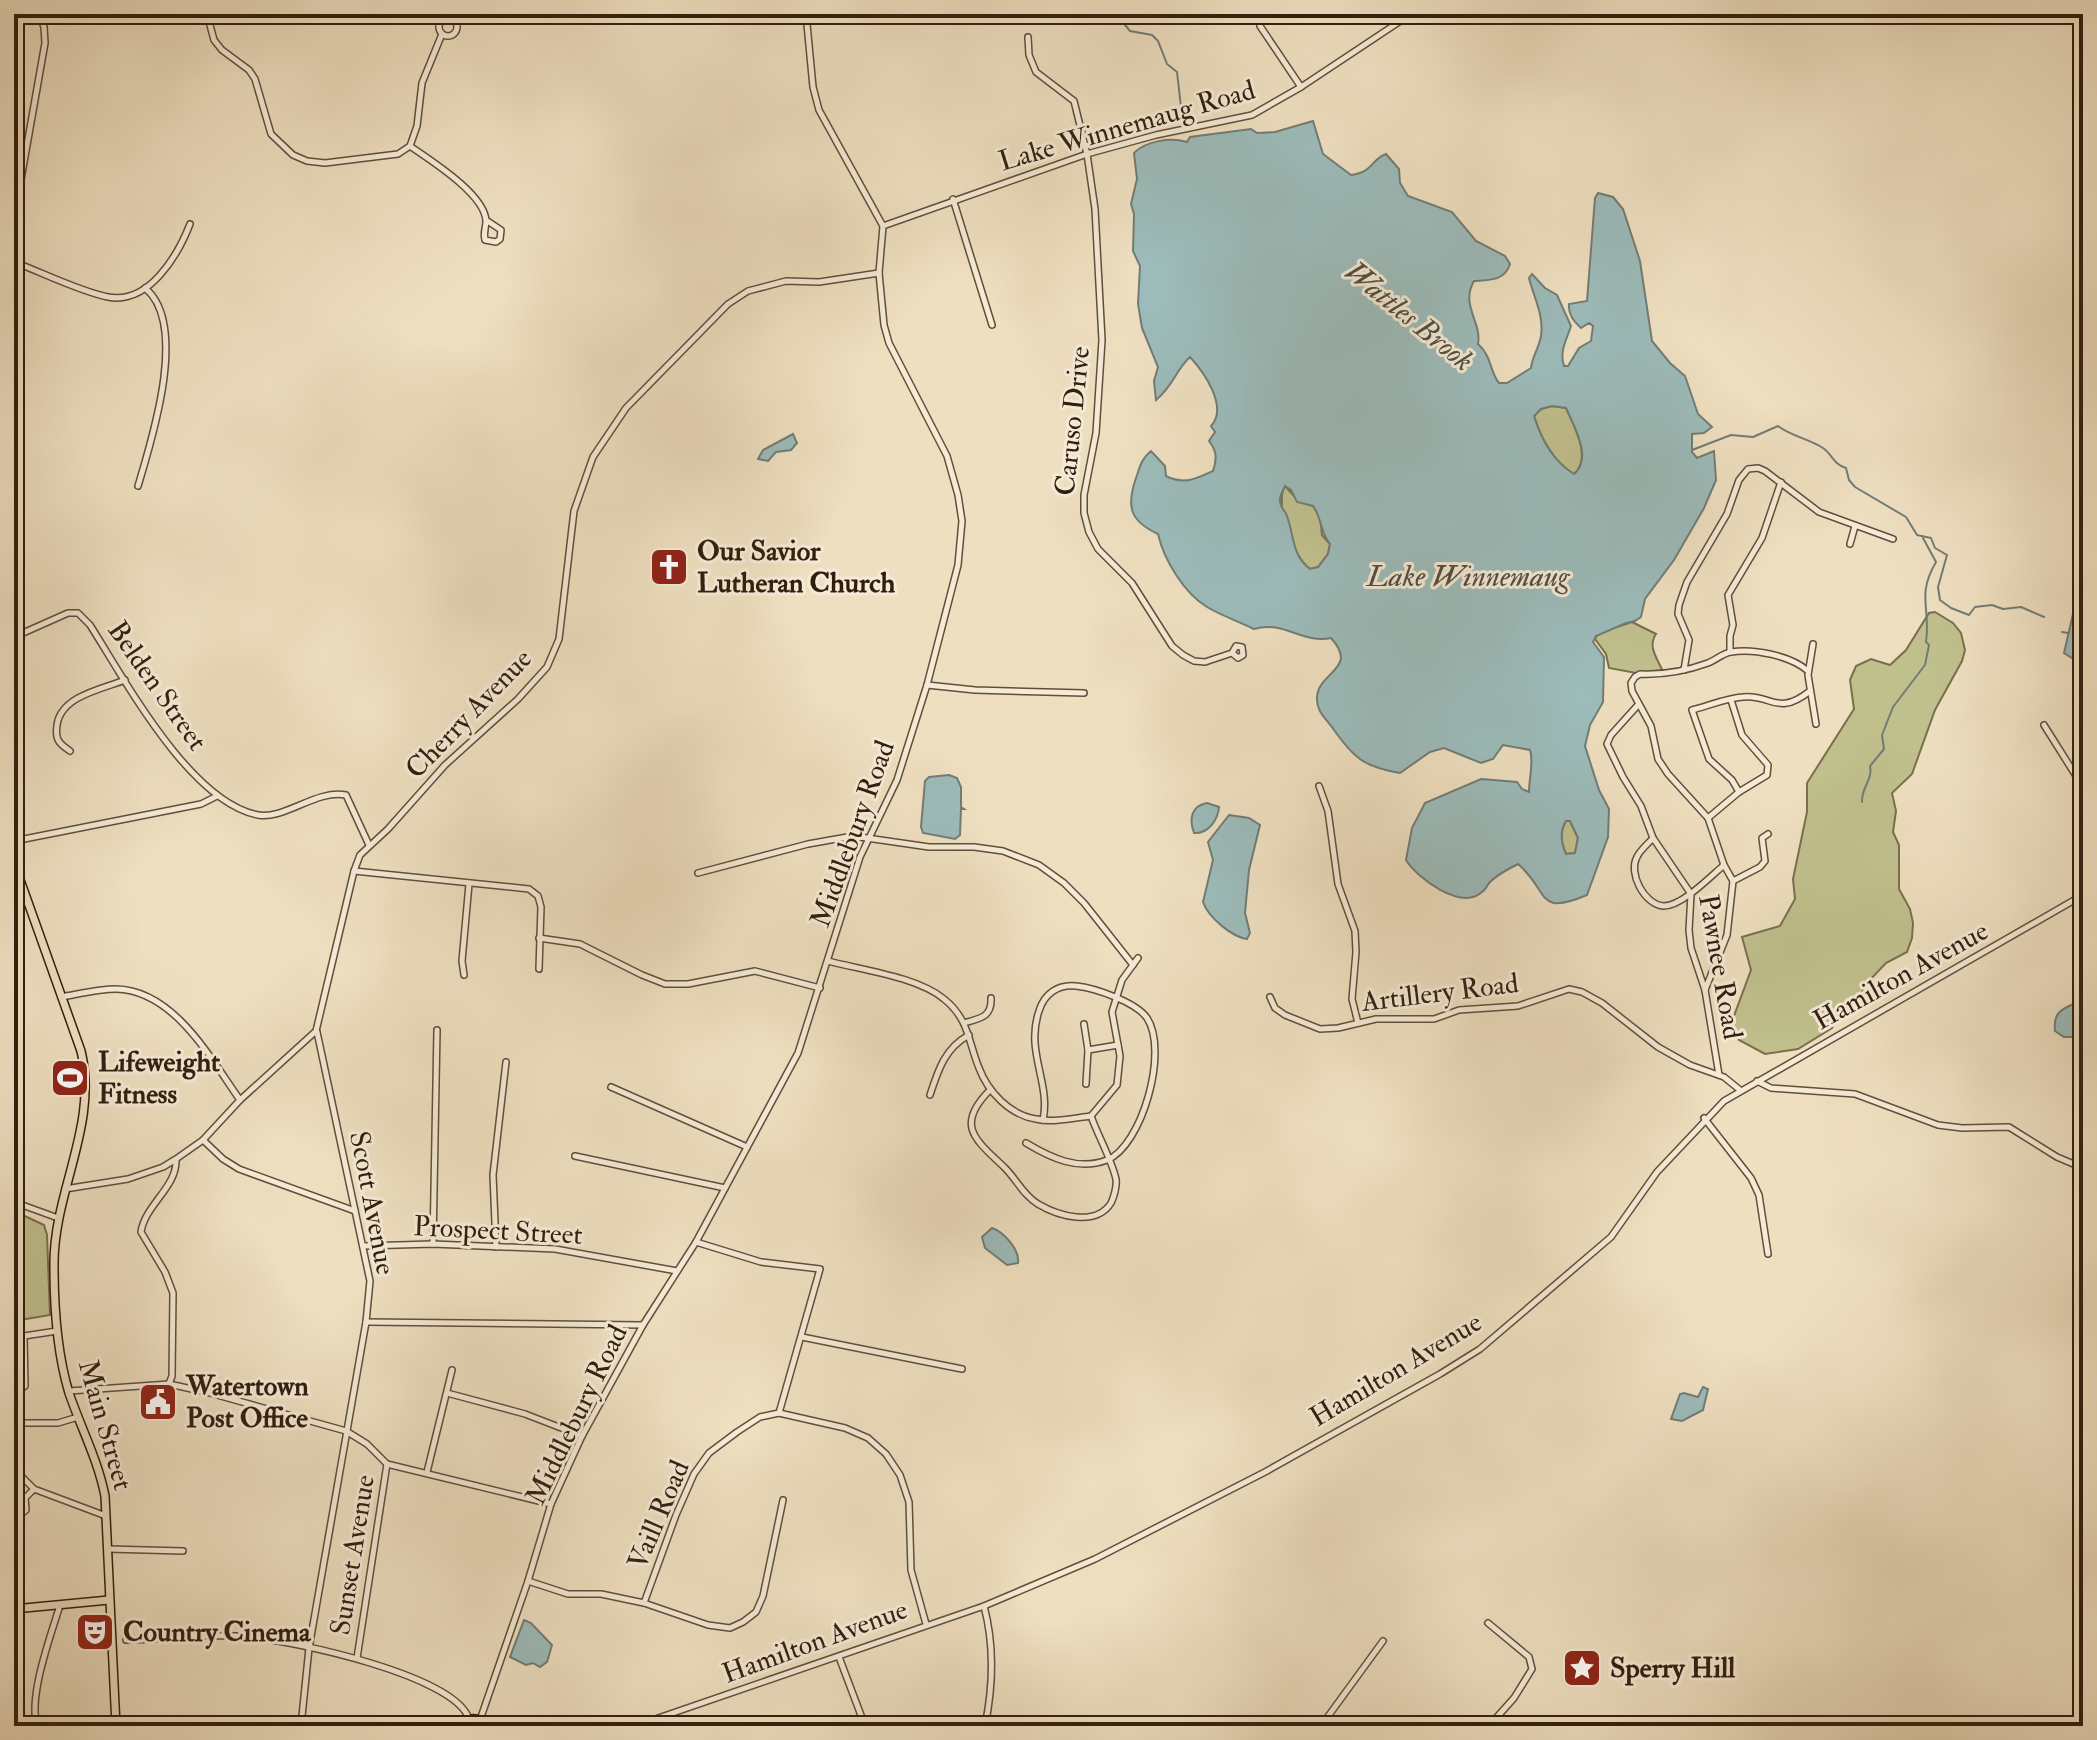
<svg xmlns="http://www.w3.org/2000/svg" width="2097" height="1740" font-family="'IM FELL Double Pica',serif">
  <style>
    .green { fill: #c0c08d; stroke: #796f4e; stroke-width: 2 }
    .water { fill: #9cbbba; stroke: #727c75; stroke-width: 2; fill-rule: evenodd }
    .lines { fill: none; stroke-linecap: round; stroke-linejoin: round }
    .stream { stroke: #727c75; stroke-width: 2 }
    .minor-casing { stroke: #614e3a; stroke-width: 8 }
    .major-casing { stroke: #321e0e; stroke-width: 10 }
    .minor { stroke: #f4ead6; stroke-width: 5 }
    .major { stroke: #eedfc0; stroke-width: 7 }
    .labels { text-anchor: middle; dominant-baseline: central; stroke-width: 6; stroke-linejoin: round; paint-order: stroke }
    .street-label { font-size: 28px; fill: #321e0e; stroke: #f4ead6 }
    .poi-label { font-size: 28px; font-weight: bold; fill: #321e0e; stroke: #f4ead6; text-anchor: start }
    .water-label { font-size: 30px; font-style: italic; fill: #524d42; stroke: #f4ead6 }
  </style>
  <rect width="100%" height="100%" fill="#eedfc0"/>
  <filter id="stains"><feTurbulence type="fractalNoise" baseFrequency=".0025" numOctaves="4"/><feColorMatrix values="0 0 0 0 .2 0 0 0 0 .09 0 0 0 0 .02 0 0 0 .5 -.17"/></filter>
  <radialGradient id="worn" r=".72"><stop offset=".6" stop-color="#630" stop-opacity="0"/><stop offset="1" stop-color="#630" stop-opacity=".3"/></radialGradient>
  <g class="green">
    <path d="M1552 406 1566 408C1574 426 1593 459 1573 475 1553 460 1541 439 1534 416L1541 409Z"/>
    <path d="M1285 486 1295 497 1313 506 1320 516 1322 535 1330 544 1328 554 1318 567 1310 569C1293 557 1274 504 1285 486Z"/>
    <path d="M1935 612 1953 623 1961 633 1965 650 1962 661 1935 710 1912 774 1892 793 1896 811 1893 832 1899 845V889L1910 909 1913 923 1912 938 1907 952 1886 963 1866 984 1860 998 1839 1012 1832 1028 1798 1049 1765 1054 1739 1040 1731 1024 1751 970 1742 937 1780 926 1795 899 1793 879 1807 812V783L1854 709 1850 680 1856 666 1871 659 1890 665 1906 650 1929 613Z"/>
    <path d="M1632 622 1656 634C1647 647 1658 659 1663 672L1652 676 1609 668 1606 654 1595 639 1598 633Z"/>
    <path d="M1566 821H1570L1578 838 1575 853 1566 854C1561 843 1559 832 1566 821Z"/>
    <path d="M14 1211 44 1225 47 1235 50 1315 14 1321Z"/>
  </g>
  <g class="water">
    <path d="M1313 121 1323 154 1351 175C1374 172 1371 159 1386 154L1399 169 1400 183 1408 196 1452 212 1476 241 1505 256 1510 264C1505 281 1489 280 1474 281 1460 305 1482 322 1478 344 1492 356 1490 373 1499 383H1507L1531 368C1532 357 1539 348 1541 336 1544 315 1534 298 1529 278L1532 274 1545 288 1557 295 1571 326C1567 339 1559 351 1564 366H1568L1579 348 1591 341 1593 326 1589 323 1581 328C1574 322 1568 313 1569 304L1587 301 1595 198 1598 193 1613 197 1623 209 1640 261 1652 341 1670 363 1685 376 1698 414 1712 427 1704 433 1692 434V452L1697 458 1714 451 1716 480 1704 508 1674 560 1645 599 1641 617 1635 621 1626 623 1596 636 1593 642 1604 657 1603 702 1590 725 1585 746 1599 790 1609 809 1608 837 1587 895C1535 917 1550 891 1518 864 1508 869 1498 874 1490 882 1487 885 1486 890 1482 892 1461 911 1417 878 1406 860L1412 828 1425 803 1481 779 1517 782 1522 789 1529 792C1529 778 1534 762 1530 750L1503 745 1493 759 1481 763 1444 748 1430 752 1400 773C1364 767 1354 758 1334 730 1326 718 1316 712 1317 697 1319 671 1359 669 1331 638 1302 644 1284 620 1254 629 1238 621 1222 616 1207 607 1184 593 1164 560 1158 534 1130 521 1126 507 1136 478 1140 467 1141 459 1151 451L1165 466 1166 476C1184 485 1196 479 1213 471 1217 459 1217 451 1209 441L1215 432 1211 426C1229 407 1203 371 1190 357 1175 371 1174 385 1156 400L1154 381 1158 367 1142 328 1138 304 1140 266 1133 251 1134 214 1131 204 1137 179 1134 153C1146 141 1170 137 1187 142L1190 137 1251 129 1257 133 1275 132ZM1552 406 1566 408C1574 426 1593 459 1574 474 1553 461 1541 439 1534 416L1541 409ZM1285 486 1291 490 1297 502 1313 506C1322 518 1320 532 1330 544L1328 554 1318 567 1310 569C1292 556 1294 535 1287 516 1286 512 1282 509 1281 505 1278 498 1282 492 1285 486ZM1566 821H1570L1578 838 1575 853 1566 854C1561 843 1559 832 1566 821Z"/>
    <path d="M793 434 797 443 791 450 776 452 768 461 758 459 763 450Z"/>
    <path d="M2079 604 2083 606V665L2064 653 2075 605Z"/>
    <path d="M949 775 957 778 961 787V807L964 809H961L960 835 955 839 923 833 921 827 925 781 929 777Z"/>
    <path d="M1207 803 1219 807C1218 820 1208 834 1194 833 1189 819 1191 806 1207 803Z"/>
    <path d="M1229 815 1249 818 1260 825 1249 870 1245 913 1250 933 1247 939C1232 937 1208 917 1203 902L1213 860 1208 842Z"/>
    <path d="M2076 1003 2083 1004V1031L2078 1037H2064L2055 1031C2053 1013 2061 1009 2076 1003Z"/>
    <path d="M992 1228C1004 1232 1020 1250 1018 1263L1007 1265 985 1248 982 1237Z"/>
    <path d="M1703 1387 1708 1389 1703 1410 1682 1421 1671 1419 1680 1394 1684 1393 1698 1397Z"/>
    <path d="M524 1620 531 1623 552 1645 547 1662 540 1667 533 1663 526 1665 510 1657Z"/>
  </g>
  <g class="lines">
    <g class="stream">
      <path d="M1116 14 1130 31 1152 35 1158 41 1167 64 1177 72 1181 107"/>
      <path d="M1692 450 1731 435 1753 437 1778 426C1791 436 1809 439 1823 448 1832 454 1834 465 1846 468L1849 480 1855 487 1906 517 1917 535 1931 538 1935 548 1947 555 1938 587 1940 600 1951 608 1969 615 1975 607 1992 605 2003 609 2021 607 2044 617"/>
      <path d="M2062 632 2068 633"/>
      <path d="M1862 802C1861 788 1873 780 1870 766L1884 749 1882 735 1893 707 1925 665 1929 645 1926 642C1931 608 1916 596 1936 562L1923 538"/>
    </g>
    <defs>
      <g id="minor">
        <path d="M207 14 214 40 222 50 249 70 255 79 271 134 293 155 307 161 325 163 398 154 410 146 417 126 422 83 442 34"/>
        <path d="M1259 16 1260 26 1301 87"/>
        <circle cx="448" cy="27" r="9"/>
        <path d="M1028 37 1029 55 1036 72 1074 101 1087 154 1095 209 1102 340 1096 433 1084 495V513L1089 532 1098 549 1132 583 1172 646 1183 655 1194 661 1205 662 1232 653 1236 646 1242 647 1243 655 1238 658 1232 653"/>
        <path d="M410 146C430 160 485 194 486 221 486 228 483 232 485 240L496 242 500 239 501 230 486 220"/>
        <path d="M953 199 992 325"/>
        <path d="M14 219 45 43 44 27 39 14"/>
        <path d="M883 226 1087 154 1156 135 1252 115 1301 87 1411 14"/>
        <path d="M14 262C41 272 81 292 108 297 149 305 178 255 190 224"/>
        <path d="M138 486C152 439 189 324 145 288"/>
        <path d="M1850 544 1855 526"/>
        <path d="M14 637 68 613H78L90 625C125 680 190 802 258 815 284 820 317 789 346 795L369 845"/>
        <path d="M1813 644 1808 675 1816 724"/>
        <path d="M1730 652V636L1733 625 1728 595 1762 538 1781 482"/>
        <path d="M1684 670 1689 640 1678 614 1679 605 1687 582 1727 514 1739 480 1748 469 1758 468 1765 471 1819 512 1893 539"/>
        <path d="M927 685 975 690 1084 693"/>
        <path d="M1638 705 1611 735 1607 744 1623 777 1641 806 1653 838 1691 894 1689 930 1691 948 1705 990 1719 1075"/>
        <path d="M2044 725 2083 787"/>
        <path d="M70 751C58 743 55 739 57 725 61 696 102 689 125 680"/>
        <path d="M1319 786 1328 811 1338 884 1355 931 1356 952 1352 999 1358 1023"/>
        <path d="M1739 792 1732 780 1709 759 1692 710C1708 706 1726 698 1743 697 1772 694 1777 717 1810 691"/>
        <path d="M1708 818 1739 792 1767 775 1768 765 1742 735 1731 700"/>
        <path d="M1653 838C1648 844 1640 850 1637 857 1628 873 1644 904 1663 906 1681 907 1710 877 1724 865"/>
        <path d="M14 841 201 804 217 796"/>
        <path d="M354 871 529 889 538 896 541 907 539 969"/>
        <path d="M698 873 808 844 853 836 929 847H974L1003 851 1039 865 1064 883 1084 903 1133 965"/>
        <path d="M1733 881 1760 867 1765 861 1762 838 1768 834"/>
        <path d="M539 938 580 944 642 975 665 984H688L755 971 820 988"/>
        <path d="M828 961C862 970 918 977 944 999 969 1019 968 1041 979 1068 988 1092 1010 1115 1036 1119 1053 1123 1074 1118 1091 1116L1117 1085 1120 1056 1112 1012 1122 980 1138 958"/>
        <path d="M464 975 462 961 469 884"/>
        <path d="M1705 990 1727 935 1733 881 1724 865 1708 818 1668 774 1658 759 1651 726 1632 691 1631 683 1635 677 1640 674C1664 675 1686 671 1708 663 1716 660 1723 653 1731 652 1754 648 1791 656 1808 671"/>
        <path d="M61 997C79 994 99 989 116 989 174 990 211 1059 240 1100"/>
        <path d="M1270 997 1275 1008 1285 1015 1320 1029 1338 1028 1376 1019H1434L1459 1010 1518 1006 1569 989 1582 992 1602 1003 1658 1047 1690 1065 1724 1077 1740 1090"/>
        <path d="M964 1023C981 1018 992 1017 991 998"/>
        <path d="M1084 1024 1088 1050 1086 1084"/>
        <path d="M1088 1050 1118 1045"/>
        <path d="M1757 1081 1771 1088 1855 1094 1938 1125 1962 1128 2009 1127 2057 1157 2083 1168"/>
        <path d="M611 1087 747 1147"/>
        <path d="M990 1090C954 1126 976 1140 1005 1168 1017 1180 1023 1195 1038 1204 1058 1216 1096 1227 1111 1203 1114 1197 1117 1186 1116 1179 1111 1158 1098 1136 1091 1116"/>
        <path d="M930 1095C938 1070 945 1048 969 1035"/>
        <path d="M1704 1118 1751 1178 1759 1195 1768 1254"/>
        <path d="M203 1140 223 1159 239 1169 355 1211"/>
        <path d="M1026 1143C1051 1158 1078 1171 1107 1160 1142 1146 1169 1051 1147 1018 1136 1002 1095 988 1076 986 1058 984 1044 994 1039 1011 1025 1052 1051 1083 1043 1120"/>
        <path d="M575 1156 725 1188"/>
        <path d="M65 1189 128 1179 163 1167 176 1159 203 1140 240 1100 316 1031 354 871 360 855 388 829 445 765 518 699 547 667 559 639 574 511 593 457 626 408 728 304 748 291 786 281 819 282 879 273"/>
        <path d="M14 1202 58 1218"/>
        <path d="M696 1242 761 1262 820 1269 779 1413"/>
        <path d="M433 1244 437 1030"/>
        <path d="M363 1246 433 1244 555 1249 677 1271"/>
        <path d="M496 1247 493 1175 506 1062"/>
        <path d="M366 1322 643 1325"/>
        <path d="M802 1337 962 1369"/>
        <path d="M169 1384 172 1376 173 1293 165 1272 141 1232C145 1205 177 1187 176 1160"/>
        <path d="M69 1391 169 1384 210 1393 346 1431 367 1444 387 1464"/>
        <path d="M15 1393 25 1386 24 1336 57 1331"/>
        <path d="M15 1393 17 1402"/>
        <path d="M447 1393 525 1414 582 1436"/>
        <path d="M22 1423H58L78 1417"/>
        <path d="M14 1459 22 1477 34 1489 106 1516"/>
        <path d="M387 1464 551 1504"/>
        <path d="M427 1472 452 1370"/>
        <path d="M14 1496 25 1498"/>
        <path d="M14 1520 26 1510 25 1498 34 1489"/>
        <path d="M108 1549 183 1551"/>
        <path d="M528 1581 568 1594H601L644 1603 708 1625 730 1628 743 1622 756 1612 763 1596 783 1500"/>
        <path d="M644 1603 676 1515 694 1474 709 1453 737 1432 760 1417 779 1413 845 1428 868 1438 886 1454 900 1475 909 1502 911 1570 926 1624"/>
        <path d="M984 1606C994 1644 993 1687 985 1726"/>
        <path d="M1488 1623 1529 1657 1532 1669 1514 1698 1489 1726"/>
        <path d="M126 1640C167 1639 209 1633 250 1637 293 1641 455 1675 469 1719"/>
        <path d="M839 1657 865 1726"/>
        <path d="M357 1658 387 1464"/>
        <path d="M480 1720 528 1581 551 1504 582 1436 643 1325 696 1242 798 1053 860 857 897 780 927 685 958 565 962 521 958 495 947 456 889 343 884 325 879 273 883 226 819 110 813 87 806 14"/>
        <path d="M37 1726C28 1696 51 1635 60 1605"/>
        <path d="M301 1726 309 1648 366 1322 370 1281 317 1032"/>
        <path d="M635 1726 984 1606 1095 1559 1265 1472 1440 1374 1480 1349 1611 1237 1657 1172 1724 1101 2083 895"/>
        <path d="M1321 1726 1383 1641"/>
      </g>
      <g id="major">
        <path d="M14 863 81 1051C99 1125 53 1192 54 1266 54 1307 57 1353 69 1393 81 1428 98 1460 105 1496L116 1726"/>
        <path d="M14 1609 109 1600"/>
        <path d="M456 1725C469 1714 486 1720 500 1726"/>
        <path d="M451 1726H484"/>
      </g>
    </defs>
    <use href="#minor" class="minor-casing"/>
    <use href="#major" class="major-casing"/>
    <use href="#minor" class="minor"/>
    <use href="#major" class="major"/>
  </g>
  <defs>
    <symbol id="church-square" viewBox="-11 -11 22 22"><rect x="-9" y="-9" width="18" height="18" rx="4" fill="#8f2418" stroke="#f4ead6"/><path d="M-1.2-6h2.4v3.5h3.3v2.4h-3.3V6h-2.4V-.1h-3.3v-2.4h3.3Z" fill="#fff"/></symbol>
    <symbol id="stadium-square" viewBox="-11 -11 22 22"><rect x="-9" y="-9" width="18" height="18" rx="4" fill="#8f2418" stroke="#f4ead6"/><path d="M0-5a6.5 5 0 1 0 0 10a6.5 5 0 1 0 0-10ZM-3.5-1.8h7v3.6h-7Z" fill="#fff"/></symbol>
    <symbol id="civic-square" viewBox="-11 -11 22 22"><rect x="-9" y="-9" width="18" height="18" rx="4" fill="#8f2418" stroke="#f4ead6"/><path d="M-.6-6.5H3V-4.5H.6V-3L4-1V1h2V6H-6V1h2V-1L-.6-3ZM-1.2 2.5V6h2.4V2.5Z" fill="#fff"/></symbol>
    <symbol id="theatre-square" viewBox="-11 -11 22 22"><rect x="-9" y="-9" width="18" height="18" rx="4" fill="#8f2418" stroke="#f4ead6"/><path d="M-5-5.5Q0-4 5-5.5V0Q5 5 0 6Q-5 5-5 0ZM-3.3-2.5H-1v1.5H-3.3ZM1-2.5H3.3v1.5H1ZM-2.8 1Q0 5.5 2.8 1Z" fill="#fff"/></symbol>
    <symbol id="sight-square" viewBox="-11 -11 22 22"><rect x="-9" y="-9" width="18" height="18" rx="4" fill="#8f2418" stroke="#f4ead6"/><path d="M0-6L1.8-2.2L6-1.7L2.9 1.2L3.7 5.4L0 3.3L-3.7 5.4L-2.9 1.2L-6-1.7L-1.8-2.2Z" fill="#fff"/></symbol>
  </defs>
  <g fill-rule="evenodd">
    <use href="#church-square" x="647" y="545" width="44" height="44"/>
    <use href="#stadium-square" x="48" y="1056" width="44" height="44"/>
    <use href="#civic-square" x="136" y="1380" width="44" height="44"/>
    <use href="#theatre-square" x="73" y="1610" width="44" height="44"/>
    <use href="#sight-square" x="1560" y="1646" width="44" height="44"/>
  </g>
  <g class="labels">
    <g class="street-label">
      <text transform="translate(1127 126) rotate(-16)">Lake Winnemaug Road</text>
      <text transform="translate(1073 421) rotate(-84)">Caruso Drive</text>
      <text transform="translate(157 686) rotate(55)">Belden Street</text>
      <text transform="translate(469 714) rotate(-46)">Cherry Avenue</text>
      <text transform="translate(853 834) rotate(-70)">Middlebury Road</text>
      <text transform="translate(1720 967) rotate(80)">Pawnee Road</text>
      <text transform="translate(1901 976) rotate(-29)">Hamilton Avenue</text>
      <text transform="translate(1440 993) rotate(-7)">Artillery Road</text>
      <text transform="translate(372 1203) rotate(79)">Scott Avenue</text>
      <text transform="translate(498 1231) rotate(3)">Prospect Street</text>
      <text transform="translate(1396 1370) rotate(-31)">Hamilton Avenue</text>
      <text transform="translate(577 1415) rotate(-64)">Middlebury Road</text>
      <text transform="translate(105 1425) rotate(74)">Main Street</text>
      <text transform="translate(659 1515) rotate(-67)">Vaill Road</text>
      <text transform="translate(353 1555) rotate(-81)">Sunset Avenue</text>
      <text transform="translate(815 1642) rotate(-20)">Hamilton Avenue</text>
    </g>
    <g class="poi-label">
      <text x="697" y="551">Our Savior<tspan x="697" dy="32">Lutheran Church</tspan></text>
      <text x="98" y="1062">Lifeweight<tspan x="98" dy="32">Fitness</tspan></text>
      <text x="186" y="1386">Watertown<tspan x="186" dy="32">Post Office</tspan></text>
      <text x="123" y="1632">Country Cinema</text>
      <text x="1610" y="1668">Sperry Hill</text>
    </g>
    <g class="water-label">
      <text transform="translate(1409 316) rotate(39)">Wattles Brook</text>
      <text x="1468" y="576">Lake Winnemaug</text>
    </g>
  </g>
  <rect width="2097" height="1740" fill="none" stroke="#eedfc0" stroke-width="48"/>
  <rect x="16" y="16" width="2065" height="1708" fill="none" stroke="#321e0e" stroke-width="4"/>
  <rect x="24" y="24" width="2049" height="1692" fill="none" stroke="#321e0e" stroke-width="2"/>
  <rect width="100%" height="100%" filter="url(#stains)"/>
  <rect width="100%" height="100%" fill="url(#worn)"/>
</svg>
